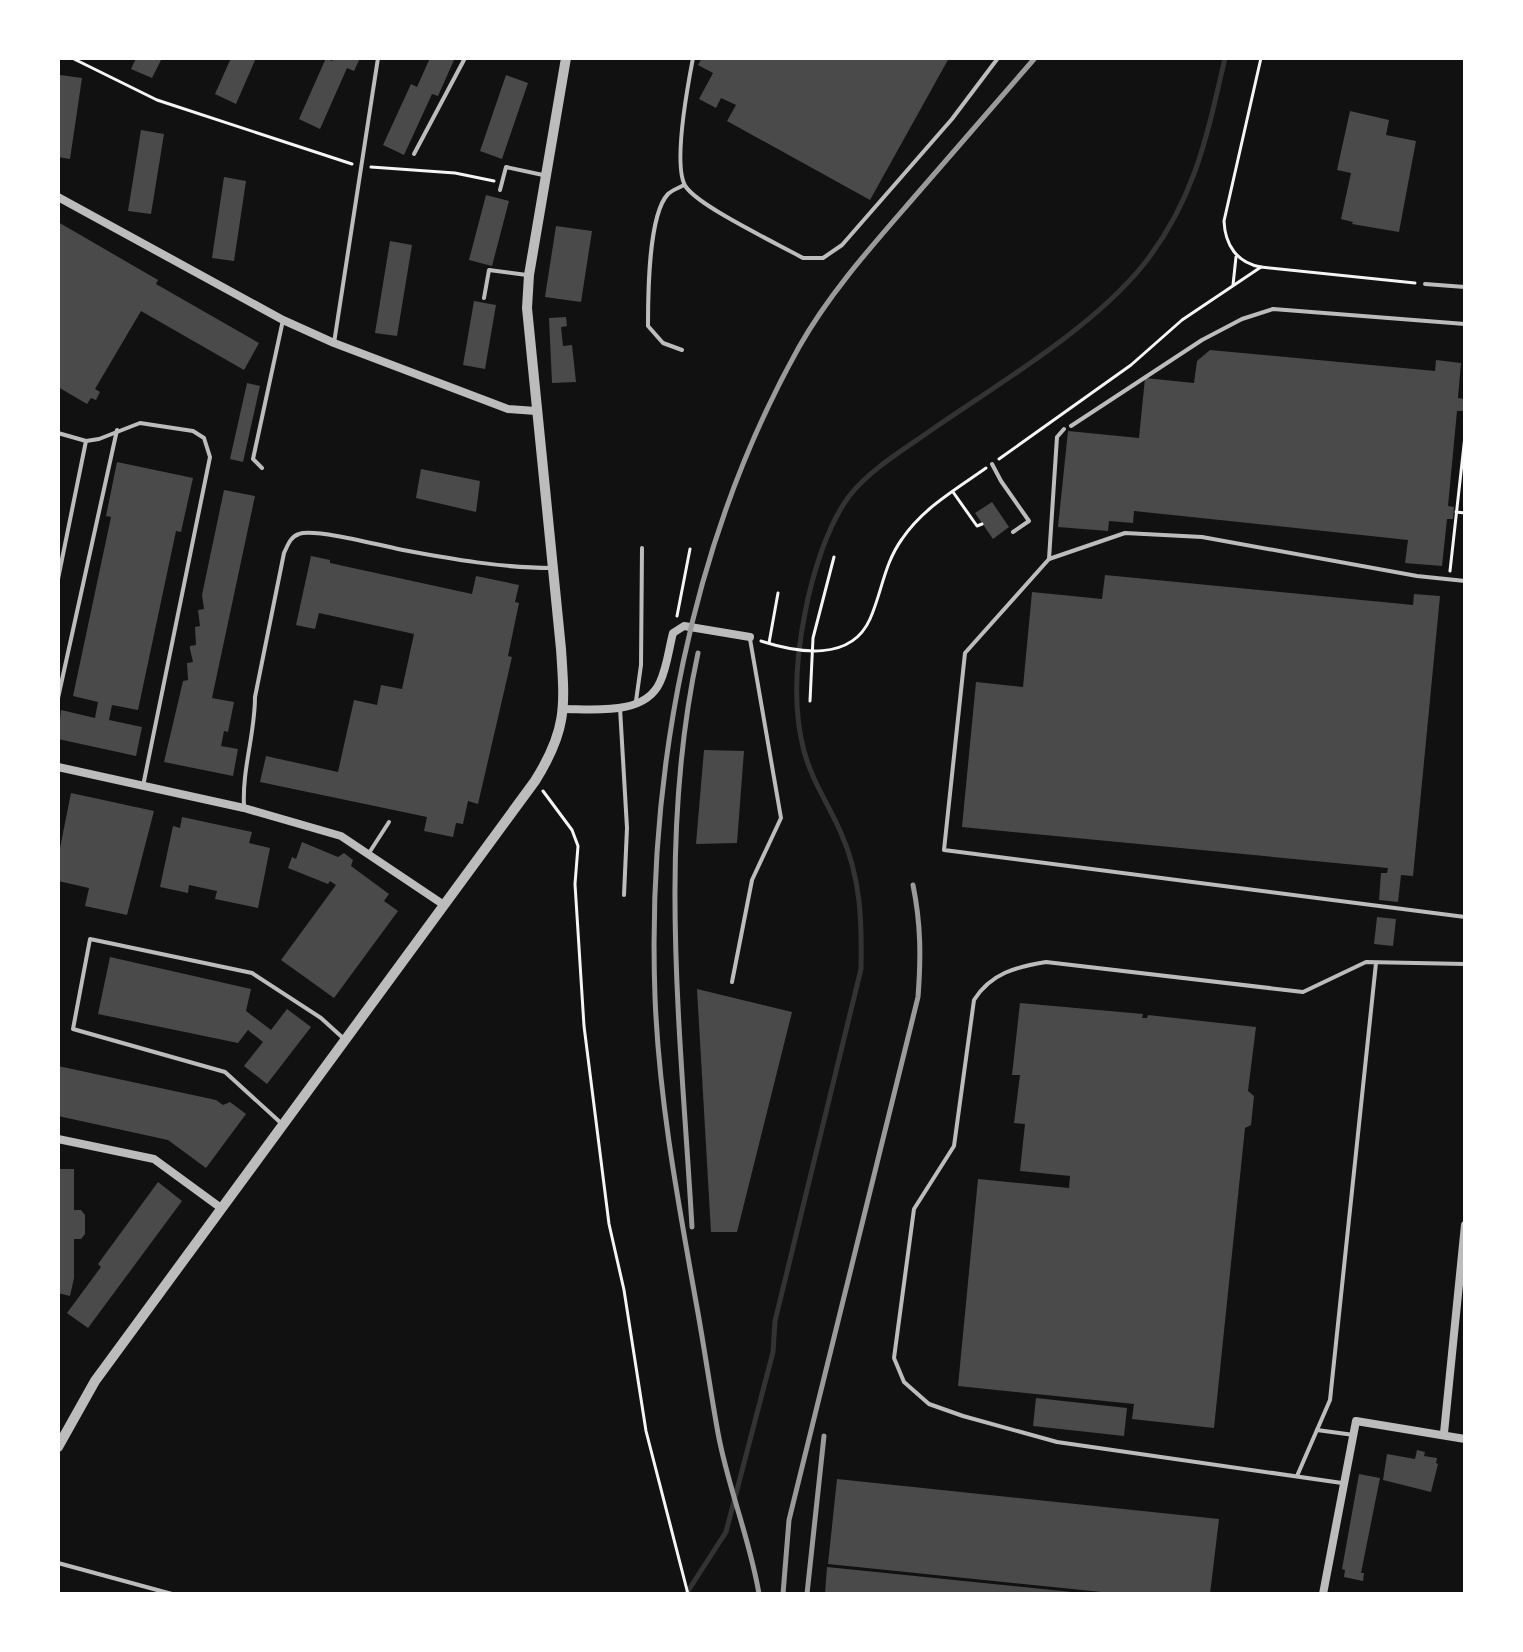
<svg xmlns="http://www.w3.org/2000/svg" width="1523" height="1652" font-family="Cabin,sans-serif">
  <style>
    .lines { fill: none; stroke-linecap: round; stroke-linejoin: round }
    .stream { stroke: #333; stroke-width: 5 }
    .building { fill: #4a4a4a }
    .path { stroke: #f5f5f5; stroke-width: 3 }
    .service { stroke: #bcbcbc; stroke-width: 4 }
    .minor { stroke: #bcbcbc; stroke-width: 8 }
    .tertiary { stroke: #bcbcbc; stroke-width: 10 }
    .rail { stroke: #9a9a9a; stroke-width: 5 }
  </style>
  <rect width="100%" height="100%" fill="#111"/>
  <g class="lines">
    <path class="stream" d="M686 1594 726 1532 773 1352 775 1321 861 969C862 922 861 878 841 833 829 805 812 781 804 751 792 706 796 658 805 613 812 576 827 525 850 495 871 469 903 450 930 431 999 383 1092 329 1144 264 1195 199 1207 136 1225 58"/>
  </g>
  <g class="building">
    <path d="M136 58H162L152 78 131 69Z"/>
    <path d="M231 58H256L236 104 215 94Z"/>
    <path d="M326 58 332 61 334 58H360L354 71 347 68 320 129 299 119Z"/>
    <path d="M430 58 454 60 438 96 432 94 404 155 383 145 411 84 417 87Z"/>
    <path d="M702 58H949L870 200 727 121 736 105 721 98 716 108 699 99 713 73 698 65Z"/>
    <path d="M60 75 82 78 70 159 58 157Z"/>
    <path d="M506 75 528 83 502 159 480 151Z"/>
    <path d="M1350 111 1389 120 1386 135 1416 141 1399 232 1352 224 1353 222 1341 219 1351 173 1337 170Z"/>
    <path d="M141 130 164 134 151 214 128 211Z"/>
    <path d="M224 177 246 181 234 261 212 258Z"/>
    <path d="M486 195 509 201 492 266 469 260Z"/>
    <path d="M58 222 158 280 156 284 259 343 244 370 141 311 95 389 100 392 96 400 91 398 87 404 58 387Z"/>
    <path d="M556 226 592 231 581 302 545 297Z"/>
    <path d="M390 241 412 245 397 336 375 333Z"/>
    <path d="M474 301 496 305 485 369 463 365Z"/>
    <path d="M566 317 567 326 561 327 563 346 572 345 576 382 552 383 549 318Z"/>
    <path d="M1210 350 1435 371 1436 360 1461 363 1458 398 1464 399 1463 411H1457L1448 506 1454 507 1453 519H1447L1442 566 1405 563 1408 540 1182 516 1134 511 1133 523 1109 521 1108 531 1058 527 1068 431 1139 438 1145 378 1194 383 1197 361Z"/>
    <path d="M247 383 260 386 243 462 230 459Z"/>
    <path d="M117 462 193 478 181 532 176 531 138 710 112 705 109 720 142 727 136 756 58 739 61 710 95 718 98 702 73 696 111 517 106 516Z"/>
    <path d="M421 469 480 481 476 512 416 498Z"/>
    <path d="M224 490 255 496 212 698 234 702 228 732 224 731 221 746 238 749 233 776 164 762 183 681 188 680 187 663 193 662 190 649V646L196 645 195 627 200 626 198 610 204 609 202 595Z"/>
    <path d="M992 502 1009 527 993 539 975 513Z"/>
    <path d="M311 556 330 560V563L472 594 476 576 519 585 515 602 519 603 508 656 512 657 478 804 468 801 463 824 456 823 453 837 424 831 427 817 260 782 266 756 338 772 354 700 377 705 381 685 402 689 414 634 319 613 315 629 296 625Z"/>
    <path d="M1105 575 1413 605 1414 594 1440 596 1413 876 1401 875 1398 902 1379 900 1381 873H1387L1388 868 962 827 976 682 1023 687 1032 592 1102 599Z"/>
    <path d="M704 750 744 751 737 843 696 844Z"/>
    <path d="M71 793 154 811 127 915 85 906 89 888 58 881V858Z"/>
    <path d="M182 817 252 832 249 843 270 848 258 908 215 899 217 891 189 885 188 893 160 887 173 826 180 828Z"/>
    <path d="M302 842 338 857 344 853 353 860 351 866 389 894 384 901 398 911 334 998 281 960 336 885 330 881 328 884 288 868 292 857 296 859Z"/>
    <path d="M1377 917 1396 919 1393 946 1374 944Z"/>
    <path d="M110 957 251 989 246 1011 271 1030 287 1009 311 1027 267 1084 244 1066 263 1042 248 1030 238 1043 98 1014Z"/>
    <path d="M697 989 792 1012 737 1232H711Z"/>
    <path d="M1020 1003 1143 1014 1142 1018H1147L1148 1015 1256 1027 1248 1091 1254 1096 1251 1125 1245 1128 1214 1428 1132 1419 1134 1404 958 1386 978 1179 1069 1188 1070 1176 1020 1171 1025 1124 1014 1123 1020 1075H1012Z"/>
    <path d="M58 1066 216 1100 223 1105 230 1102 246 1114 206 1168 168 1140 58 1116Z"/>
    <path d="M58 1169H74V1210H81L85 1215V1234L81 1239H74V1278L70 1296 58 1293Z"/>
    <path d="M158 1182 182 1201 88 1328 67 1313 101 1267 98 1264Z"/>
    <path d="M1036 1398 1127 1408 1124 1436 1033 1426Z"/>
    <path d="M1417 1450 1425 1452 1424 1456 1437 1458 1436 1463 1438 1464 1431 1492 1383 1480 1387 1454 1415 1459Z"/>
    <path d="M1359 1474 1380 1478 1361 1573H1364L1363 1581 1344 1577 1345 1570 1342 1569Z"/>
    <path d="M837 1479 1219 1519 1210 1594H1121L828 1564Z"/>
    <path d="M827 1567 1072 1592V1594H825Z"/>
  </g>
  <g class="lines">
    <g class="path">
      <path d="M72 58 157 100 352 164"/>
      <path d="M1261 58 1224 221C1225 245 1237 263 1261 267"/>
      <path d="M371 167 455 173 494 181"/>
      <path d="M1233 285 1236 257"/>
      <path d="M999 459 1131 365 1182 320 1261 267 1415 283"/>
      <path d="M953 492 977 526 982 524"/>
      <path d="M1456 512 1465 513"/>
      <path d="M1450 571 1465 436"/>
      <path d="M677 616 690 549"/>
      <path d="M761 641C798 653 851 662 870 619 882 592 884 564 902 539 923 508 955 490 986 468"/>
      <path d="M769 643 778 593"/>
      <path d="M810 701 813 638 834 557"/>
      <path d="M543 791 572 830 578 846 575 884 584 1026 609 1224 624 1290 646 1431 688 1594"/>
    </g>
    <g class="service">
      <path d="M693 58C688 84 672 167 686 187 700 207 778 244 803 258H823L842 245 952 119 998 58"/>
      <path d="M414 154 465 58"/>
      <path d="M500 190 506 167 543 175"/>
      <path d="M1425 284 1465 287"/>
      <path d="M484 298 489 270 527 275"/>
      <path d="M334 343 378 58"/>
      <path d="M682 350 663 343 648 326C648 296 648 215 668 194 672 190 679 188 684 185"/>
      <path d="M1071 426 1202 340 1242 319 1273 309 1465 324"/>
      <path d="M1064 429 1057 437 1049 559 965 653 944 850 1465 917"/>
      <path d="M58 433 86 441 99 439 140 423 193 431 204 438 210 457 143 786"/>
      <path d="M992 464 1001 481 1029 521 1013 532"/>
      <path d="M262 468 253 459 283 320"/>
      <path d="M1049 559 1125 533 1202 537 1417 576 1465 581"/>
      <path d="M58 579 86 441"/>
      <path d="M58 698 117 430"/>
      <path d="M636 701 641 665 642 548"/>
      <path d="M620 708 627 828 624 895"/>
      <path d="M244 806C242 769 255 734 255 697L284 553C288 545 290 537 299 534 315 528 383 546 403 550 451 559 503 568 552 568"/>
      <path d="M369 853 389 822"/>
      <path d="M732 982 752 880 781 818 750 639"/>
      <path d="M281 1123 225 1072 73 1029 90 939 252 973 321 1018 343 1038"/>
      <path d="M1317 1430 1354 1435"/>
      <path d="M1297 1476 1330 1400 1376 963"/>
      <path d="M1342 1483 1057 1442 963 1416 929 1404 904 1382 894 1358 914 1209 954 1146 974 1000C991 973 1016 967 1046 962L1303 992 1366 962 1465 964"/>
      <path d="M58 1563 172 1594"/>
    </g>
    <g class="minor">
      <path d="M58 197 283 320 334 343 508 409 536 411"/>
      <path d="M563 709C594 709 645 716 660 682 667 667 669 648 673 633L684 626 750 637"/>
      <path d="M58 767 244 808 341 836 444 905"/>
      <path d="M58 1139 154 1159 221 1208"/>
      <path d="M1444 1433 1465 1225"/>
      <path d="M1323 1594 1356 1421 1465 1439"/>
    </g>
    <path class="tertiary" d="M58 1447 95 1381 535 781C567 730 565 707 561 649L527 308 529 275 566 58"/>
    <g class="rail">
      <path d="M692 1227C681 1036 657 842 698 653"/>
      <path d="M759 1594C750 1539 728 1488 718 1433 710 1389 704 1345 696 1302 678 1201 659 1100 655 997 647 776 690 542 799 347 829 294 870 248 910 202 952 154 993 106 1035 58"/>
      <path d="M783 1594 789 1520 918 997C921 958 921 924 913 885"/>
      <path d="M807 1594 824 1436"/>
    </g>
  </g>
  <rect width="1523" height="1652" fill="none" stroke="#ffffff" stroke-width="120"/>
</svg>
